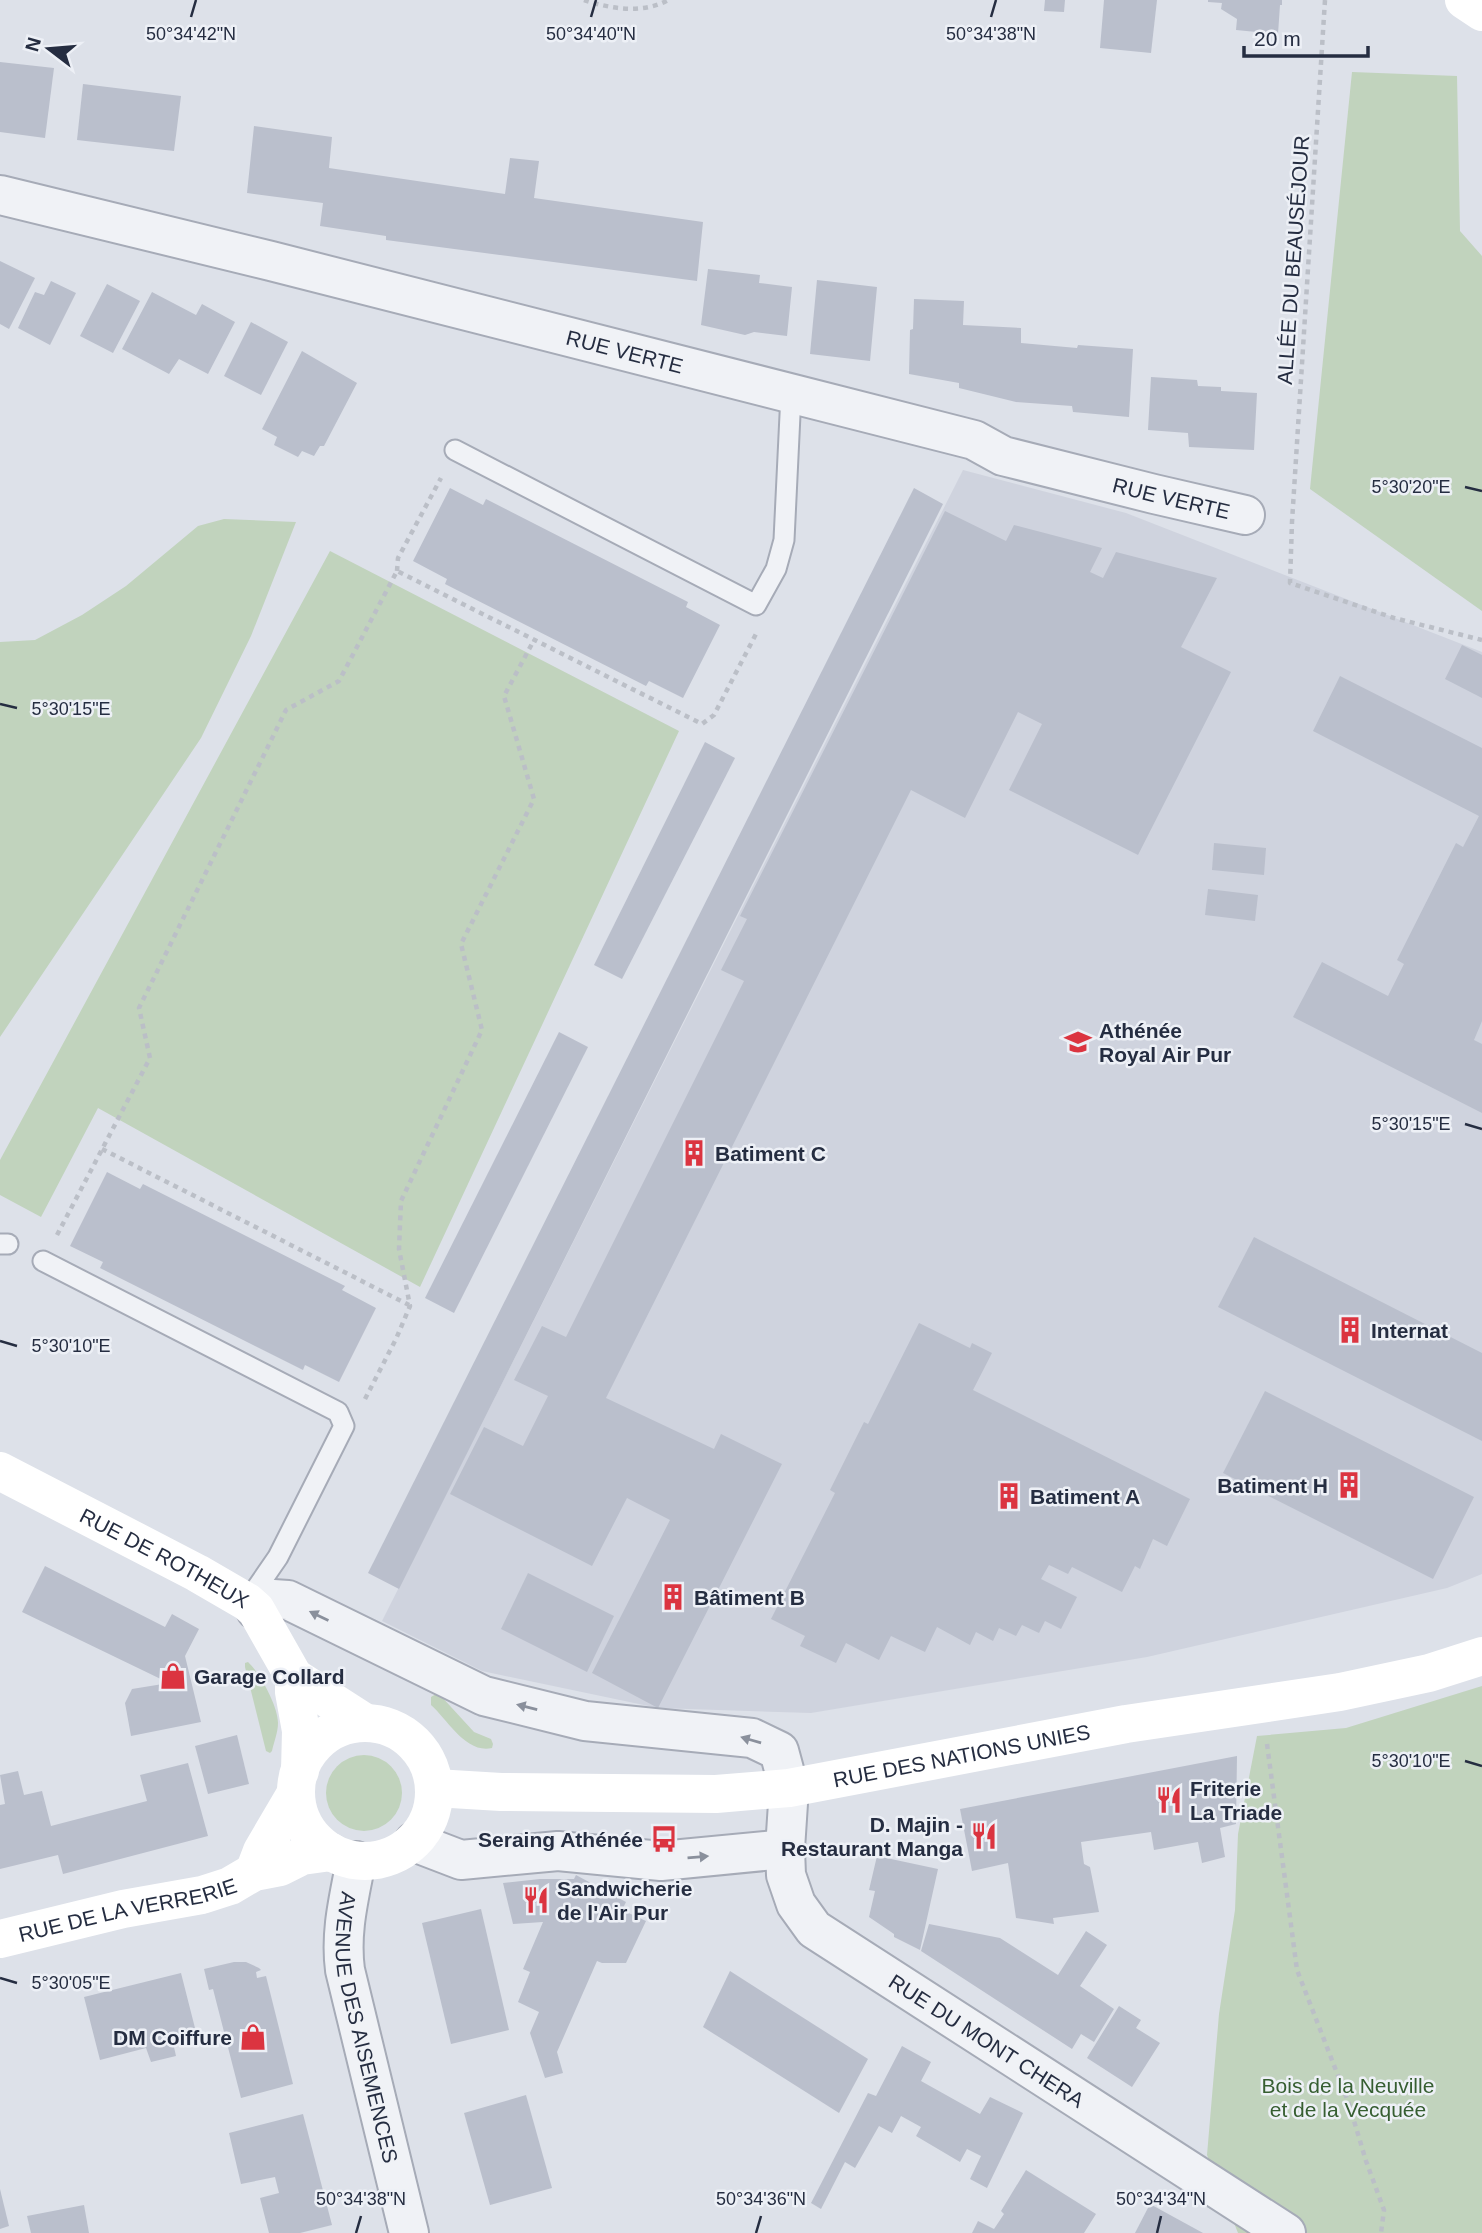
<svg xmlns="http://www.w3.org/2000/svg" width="1482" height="2233" font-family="Helvetica,sans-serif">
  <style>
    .built { fill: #cfd3de }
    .green { fill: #c1d3bd }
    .building { fill: #babfcc }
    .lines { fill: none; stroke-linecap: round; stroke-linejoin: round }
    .lane-casing { stroke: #a6abb7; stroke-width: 23 }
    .street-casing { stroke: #a6abb7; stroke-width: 42 }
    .path { stroke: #bbbfc7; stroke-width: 4.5; stroke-dasharray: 5 5; stroke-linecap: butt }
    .lane { stroke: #f0f2f6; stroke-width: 19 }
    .street { stroke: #f0f2f6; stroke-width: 38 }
    .secondary { stroke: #fff; stroke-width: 38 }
    .oneway { fill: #8a909c }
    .ticks { fill: none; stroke: #252d41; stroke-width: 2.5 }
    .labels { text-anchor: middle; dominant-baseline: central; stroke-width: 5; stroke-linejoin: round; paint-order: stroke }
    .street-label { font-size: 21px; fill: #252d41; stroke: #edf0f6 }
    .poi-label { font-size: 21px; font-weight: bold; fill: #252d41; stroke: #edf0f6; text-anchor: start }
    .park-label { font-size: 21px; fill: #365e31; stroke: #edf0f6 }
    .ticks-label { font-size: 18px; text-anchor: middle; fill: #252d41; stroke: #edf0f6; stroke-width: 5; stroke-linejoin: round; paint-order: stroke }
  </style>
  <rect width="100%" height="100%" fill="#dde1e9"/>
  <path class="built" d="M963 470 1126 513 1482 652V1574L1447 1588 1147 1657 811 1713 658 1708 482 1671 382 1621Z"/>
  <g class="green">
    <path d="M1352 72 1457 76 1460 231 1482 256V611L1310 489Z"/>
    <path d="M224 519 296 522 251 636 201 738 0 1037V642L35 640 82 615 126 586 198 526Z"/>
    <path d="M330 551 679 731 420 1287 98 1108 41 1217 0 1195V1160Z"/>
    <path d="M248 1662C260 1673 278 1706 278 1723 278 1732 274 1742 272 1751L270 1753 266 1751 245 1667V1663Z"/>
    <path d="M1482 1686V2233H1238L1207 2155 1219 2014 1235 1910 1238 1834 1257 1736 1346 1728Z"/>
    <path d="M436 1694 440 1695 474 1732 491 1739 493 1744 492 1748C466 1754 448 1720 431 1705V1697Z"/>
    <circle cx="364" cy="1793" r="38"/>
  </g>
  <g class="building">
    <path d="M1045 0H1065L1064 12 1044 11Z"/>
    <path d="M1104 0H1157L1151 53 1100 48Z"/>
    <path d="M1208 0H1282V5H1280L1278 34 1236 30 1237 19 1221 9 1222 3 1208 2Z"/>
    <path d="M0 62 54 68 45 138 0 132Z"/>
    <path d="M83 84 181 96 174 151 77 140Z"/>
    <path d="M254 126 332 137 329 168 505 194 510 158 539 161 534 198 703 222 697 281 386 240V236L320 226 323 203 247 193Z"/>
    <path d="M0 261 35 278 9 329 0 324Z"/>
    <path d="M708 269 760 275 759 283 792 287 787 336 754 332 745 335 701 325Z"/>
    <path d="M817 280 877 287 870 361 810 354Z"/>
    <path d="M51 281 76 293 50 345 18 328 35 292 44 295Z"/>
    <path d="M107 284 140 301 113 353 80 336Z"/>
    <path d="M152 292 196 315 202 304 235 322 208 374 179 359 169 374 122 349Z"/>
    <path d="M914 299 964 301 963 325 1021 328V343L1077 348 1078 345 1133 349 1129 417 1073 412 1072 406 1016 402 959 388V383L909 374 910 330 913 329Z"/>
    <path d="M251 322 288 342 261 395 224 376Z"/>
    <path d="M302 351 357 383 324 446H320L314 456 302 451 298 457 274 445 277 437 262 429Z"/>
    <path d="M1151 377 1197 380 1198 386 1221 387V391L1257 393 1254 450 1189 447 1188 433 1148 430Z"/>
    <path d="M450 488 483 505 486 499 688 602 686 607 720 625 683 698 649 681 646 686 445 584 447 579 413 561Z"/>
    <path d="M914 488 943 504 399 1589 368 1573Z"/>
    <path d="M945 511 1006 541 1014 525 1102 548 1090 572 1103 578 1116 552 1217 578 1181 647 1231 672 1138 855 1009 790 1042 724 1018 712 965 818 911 790 606 1398 714 1449 721 1434 782 1464 658 1708 592 1673 670 1520 627 1498 592 1566 450 1494 484 1427 523 1446 548 1396 514 1380 542 1326 566 1337 744 981 721 970 747 919 740 916Z"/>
    <path d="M1462 645 1482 655V698L1445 679Z"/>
    <path d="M1340 676 1482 748V1021L1474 1040 1482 1044V1113L1293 1017 1322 962 1388 996 1404 964 1397 960 1456 843 1463 847 1479 816 1313 731Z"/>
    <path d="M705 742 735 758 622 979 594 965Z"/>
    <path d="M1214 843 1266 848 1264 875 1212 870Z"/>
    <path d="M1208 889 1258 895 1255 921 1205 915Z"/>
    <path d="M559 1032 588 1047 454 1313 425 1298Z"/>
    <path d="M107 1172 140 1189 143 1184 345 1286 342 1290 376 1308 339 1382 305 1365 303 1370 100 1268 103 1262 70 1246Z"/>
    <path d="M1254 1237 1482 1353V1441L1218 1307Z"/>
    <path d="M919 1323 970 1348 972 1343 992 1353 973 1390 1190 1499 1167 1546 1153 1539 1140 1569 1135 1566 1122 1592 1072 1567 1068 1574 1049 1565 1041 1579 1077 1597 1061 1629 1045 1621 1039 1633 1022 1625 1016 1636 999 1628 993 1641 976 1632 970 1645 937 1627 925 1652 891 1636 879 1660 846 1643 836 1663 800 1646 805 1636 771 1619 835 1493 830 1490 864 1422 868 1424Z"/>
    <path d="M1265 1391 1474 1497 1433 1579 1223 1473Z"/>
    <path d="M45 1566 165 1627 172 1614 199 1629 185 1656 201 1722 131 1736 125 1703 132 1689 169 1683 22 1612Z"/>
    <path d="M528 1573 614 1616 587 1672 501 1629Z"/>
    <path d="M237 1735 249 1784 208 1794 195 1746Z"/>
    <path d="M1237 1756 1236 1824 1220 1828 1225 1857 1202 1863 1198 1842 1154 1850 1151 1832 1081 1842 1084 1864 1090 1867 1099 1912 1053 1918 1054 1924 1016 1918 1008 1863 972 1871 960 1809Z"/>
    <path d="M188 1763 208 1836 63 1874 58 1855 0 1869V1805L5 1804 0 1775 18 1771 24 1795 42 1791 51 1826 147 1801 140 1775Z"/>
    <path d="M877 1856 938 1869 920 1950 894 1937V1934L869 1917 875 1891 869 1890Z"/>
    <path d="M576 1875 626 1902 622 1910 646 1921 626 1963H602L597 1961 557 2052 563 2073 545 2078 530 2033 539 2012 518 2002 530 1972 523 1969 543 1922 513 1924 503 1883 540 1879H574Z"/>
    <path d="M481 1909 509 2030 451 2044 422 1923Z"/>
    <path d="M929 1924 1000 1938 1058 1975 1086 1931 1107 1945 1080 1986 1114 2009 1094 2042 1081 2034 1072 2049 921 1951Z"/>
    <path d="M234 1962H246L259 1968 261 1970 256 1972 257 1978 266 1976 293 2084 241 2098 213 1989 209 1990 204 1969Z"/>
    <path d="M730 1971 868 2059 839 2113 703 2027Z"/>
    <path d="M181 1973 196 2032 172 2038 176 2056 151 2062 146 2048 100 2060 84 1997Z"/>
    <path d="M1119 2006 1141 2020 1136 2028 1160 2043 1132 2087 1087 2058Z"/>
    <path d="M902 2046 931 2062 921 2081 980 2114 990 2097 1023 2113 987 2188 970 2179 981 2156 967 2149 960 2162 916 2136 921 2127 901 2116 892 2133 879 2126 855 2168 845 2162 821 2209 811 2203 868 2093 876 2096Z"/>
    <path d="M526 2095 552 2188 490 2205 464 2113Z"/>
    <path d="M303 2114 332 2225 300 2233H269L260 2198 279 2193 275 2177 241 2184 229 2133Z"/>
    <path d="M1026 2170 1096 2214 1084 2233H972L978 2221 994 2229 1004 2214 1001 2211Z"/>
    <path d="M0 2189 9 2226 0 2229Z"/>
    <path d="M1150 2204 1203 2233H1135Z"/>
    <path d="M84 2205 89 2233H31L27 2216Z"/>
  </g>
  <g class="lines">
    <defs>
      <g id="lane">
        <path d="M455 450 756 605 776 569 784 540 791 394"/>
        <path d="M0 1244H8"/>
        <path d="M43 1261 338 1412 344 1426 278 1557 247 1602"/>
      </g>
      <g id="street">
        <path id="s1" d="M0 195 271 261 974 440 1003 456 1154 494 1245 515"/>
        <path id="s2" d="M256 1610 273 1599 288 1600 484 1696 585 1721 752 1738 779 1751 789 1788 785 1849 786 1875 796 1904 814 1929 1286 2233"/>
        <path d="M414 1842 461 1860 558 1851 661 1861 785 1849"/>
        <path id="s3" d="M356 1861C349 1898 340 1932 345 1970L409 2233"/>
      </g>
    </defs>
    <use href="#lane" class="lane-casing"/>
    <use href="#street" class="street-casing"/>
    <g class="path">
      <path d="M584 0C611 9 643 14 668 0"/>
      <path d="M1325 0 1292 522 1290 583 1394 618 1482 640"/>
      <path d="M397 571 398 558 441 478"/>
      <path d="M102 1149 409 1305"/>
      <path d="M57 1235 150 1058 139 1008 286 710 339 681 397 571 702 724 714 715 756 634"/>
      <path d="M365 1399 396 1339 410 1306 399 1249 401 1201 482 1030 461 944 534 799 504 696 534 640"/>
      <path d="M1267 1744 1297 1970 1349 2104 1366 2161 1384 2210 1381 2233"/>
    </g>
    <use href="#lane" class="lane"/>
    <use href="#street" class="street"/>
    <g class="secondary">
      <path d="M1464 0 1482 12"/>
      <path id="s4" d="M0 1471 197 1573 247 1602 256 1610 294 1677V1692L301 1731 300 1771"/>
      <path d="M294 1677 364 1722"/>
      <circle cx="365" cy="1792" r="69"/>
      <path id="s5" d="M435 1788 501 1792 716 1794 789 1788 1126 1724 1340 1692 1429 1673 1482 1656"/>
      <path d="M254 1872 262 1851 296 1793"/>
      <path id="s6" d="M0 1939 123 1909 202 1895 230 1886 254 1872 280 1867 302 1856 331 1852"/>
    </g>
  </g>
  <defs><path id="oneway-solid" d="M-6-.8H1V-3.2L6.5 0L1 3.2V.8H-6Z" transform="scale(1.75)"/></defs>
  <g class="oneway">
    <use href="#oneway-solid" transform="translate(319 1616) rotate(-154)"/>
    <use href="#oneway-solid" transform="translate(527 1707) rotate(-166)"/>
    <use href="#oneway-solid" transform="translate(751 1740) rotate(-164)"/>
    <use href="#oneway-solid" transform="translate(698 1857) rotate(-5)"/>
  </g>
  <path class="ticks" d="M191 17 196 0M591 17 596 0M991 17 996 0M1465 487 1482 491M0 704 17 708M1465 1124 1482 1129M0 1341 17 1346M1465 1761 1482 1766M0 1978 17 1983M356 2233 361 2216M756 2233 761 2216M1157 2233 1161 2216"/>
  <defs>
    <symbol id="school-bare" viewBox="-9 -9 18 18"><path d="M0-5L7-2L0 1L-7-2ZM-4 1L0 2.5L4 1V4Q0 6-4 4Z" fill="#db3440" stroke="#edf0f6" stroke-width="2.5" paint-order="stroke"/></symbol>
    <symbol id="building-bare" viewBox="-9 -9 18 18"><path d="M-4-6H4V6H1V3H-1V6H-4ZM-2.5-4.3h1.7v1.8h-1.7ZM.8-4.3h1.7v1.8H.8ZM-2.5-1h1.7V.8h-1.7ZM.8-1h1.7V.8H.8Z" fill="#db3440" stroke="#edf0f6" stroke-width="2.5" paint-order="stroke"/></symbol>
    <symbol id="shop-bare" viewBox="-9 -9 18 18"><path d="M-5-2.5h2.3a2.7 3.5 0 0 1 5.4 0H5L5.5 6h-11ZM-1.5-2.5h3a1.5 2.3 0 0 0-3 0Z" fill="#db3440" stroke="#edf0f6" stroke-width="2.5" paint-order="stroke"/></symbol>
    <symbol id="restaurant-bare" viewBox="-9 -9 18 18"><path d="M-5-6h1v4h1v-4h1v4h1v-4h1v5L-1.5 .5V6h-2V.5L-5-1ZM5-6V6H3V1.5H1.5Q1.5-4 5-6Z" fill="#db3440" stroke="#edf0f6" stroke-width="2.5" paint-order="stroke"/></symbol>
    <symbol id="bus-bare" viewBox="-9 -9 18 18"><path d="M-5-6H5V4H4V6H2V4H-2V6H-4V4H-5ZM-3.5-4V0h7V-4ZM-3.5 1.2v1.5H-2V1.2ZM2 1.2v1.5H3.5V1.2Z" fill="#db3440" stroke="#edf0f6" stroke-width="2.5" paint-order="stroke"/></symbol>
  </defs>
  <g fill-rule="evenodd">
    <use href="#school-bare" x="1059" y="1023" width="38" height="38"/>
    <use href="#building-bare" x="675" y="1134" width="38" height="38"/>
    <use href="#building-bare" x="1331" y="1311" width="38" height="38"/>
    <use href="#building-bare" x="1330" y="1466" width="38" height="38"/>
    <use href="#building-bare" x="990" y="1477" width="38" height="38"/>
    <use href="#building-bare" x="654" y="1578" width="38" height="38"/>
    <use href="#shop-bare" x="154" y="1657" width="38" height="38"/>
    <use href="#restaurant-bare" x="1150" y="1781" width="38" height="38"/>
    <use href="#restaurant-bare" x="965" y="1817" width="38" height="38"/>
    <use href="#bus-bare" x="645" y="1820" width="38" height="38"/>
    <use href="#restaurant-bare" x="517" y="1881" width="38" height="38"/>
    <use href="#shop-bare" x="234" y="2018" width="38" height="38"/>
  </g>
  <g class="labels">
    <g class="street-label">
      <text transform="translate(1293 260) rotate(-86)">ALLÉE DU BEAUSÉJOUR</text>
      <text stroke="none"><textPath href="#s1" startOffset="644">RUE VERTE</textPath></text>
      <text stroke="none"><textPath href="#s1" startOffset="1211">RUE VERTE</textPath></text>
      <text stroke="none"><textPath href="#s4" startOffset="186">RUE DE ROTHEUX</textPath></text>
      <text stroke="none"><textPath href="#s5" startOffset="530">RUE DES NATIONS UNIES</textPath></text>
      <text stroke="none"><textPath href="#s6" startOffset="131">RUE DE LA VERRERIE</textPath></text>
      <text stroke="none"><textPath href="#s3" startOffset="170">AVENUE DES AISEMENCES</textPath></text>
      <text stroke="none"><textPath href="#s2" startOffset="948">RUE DU MONT CHERA</textPath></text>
    </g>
    <g class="poi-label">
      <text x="1099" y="1030">Athénée<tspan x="1099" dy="24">Royal Air Pur</tspan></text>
      <text x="715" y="1153">Batiment C</text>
      <text x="1371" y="1330">Internat</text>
      <text x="1328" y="1485" text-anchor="end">Batiment H</text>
      <text x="1030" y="1496">Batiment A</text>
      <text x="694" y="1597">Bâtiment B</text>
      <text x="194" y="1676">Garage Collard</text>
      <text x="1190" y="1788">Friterie<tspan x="1190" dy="24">La Triade</tspan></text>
      <text x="963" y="1824" text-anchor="end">D. Majin -<tspan x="963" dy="24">Restaurant Manga</tspan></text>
      <text x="643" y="1839" text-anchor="end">Seraing Athénée</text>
      <text x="557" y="1888">Sandwicherie<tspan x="557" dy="24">de l'Air Pur</tspan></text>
      <text x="232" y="2037" text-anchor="end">DM Coiffure</text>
    </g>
    <g class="park-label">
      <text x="1348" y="2085">Bois de la Neuville<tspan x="1348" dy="24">et de la Vecquée</tspan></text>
    </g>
  </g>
  <g class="ticks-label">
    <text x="191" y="40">50°34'42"N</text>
    <text x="591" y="40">50°34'40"N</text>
    <text x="991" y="40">50°34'38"N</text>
    <text x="1411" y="493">5°30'20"E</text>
    <text x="71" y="715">5°30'15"E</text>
    <text x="1411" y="1130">5°30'15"E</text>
    <text x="71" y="1352">5°30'10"E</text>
    <text x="1411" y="1767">5°30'10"E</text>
    <text x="71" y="1989">5°30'05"E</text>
    <text x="361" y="2205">50°34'38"N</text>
    <text x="761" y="2205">50°34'36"N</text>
    <text x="1161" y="2205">50°34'34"N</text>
  </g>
  <g transform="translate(49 49) rotate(286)" stroke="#edf0f6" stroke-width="5" paint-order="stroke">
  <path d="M0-5L12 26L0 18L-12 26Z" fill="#252d41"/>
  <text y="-10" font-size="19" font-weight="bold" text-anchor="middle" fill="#252d41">N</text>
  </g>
  <path d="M1244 46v10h124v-10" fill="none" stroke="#252d41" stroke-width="3.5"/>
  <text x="1254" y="46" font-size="21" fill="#252d41" stroke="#edf0f6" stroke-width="5" paint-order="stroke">20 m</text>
</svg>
